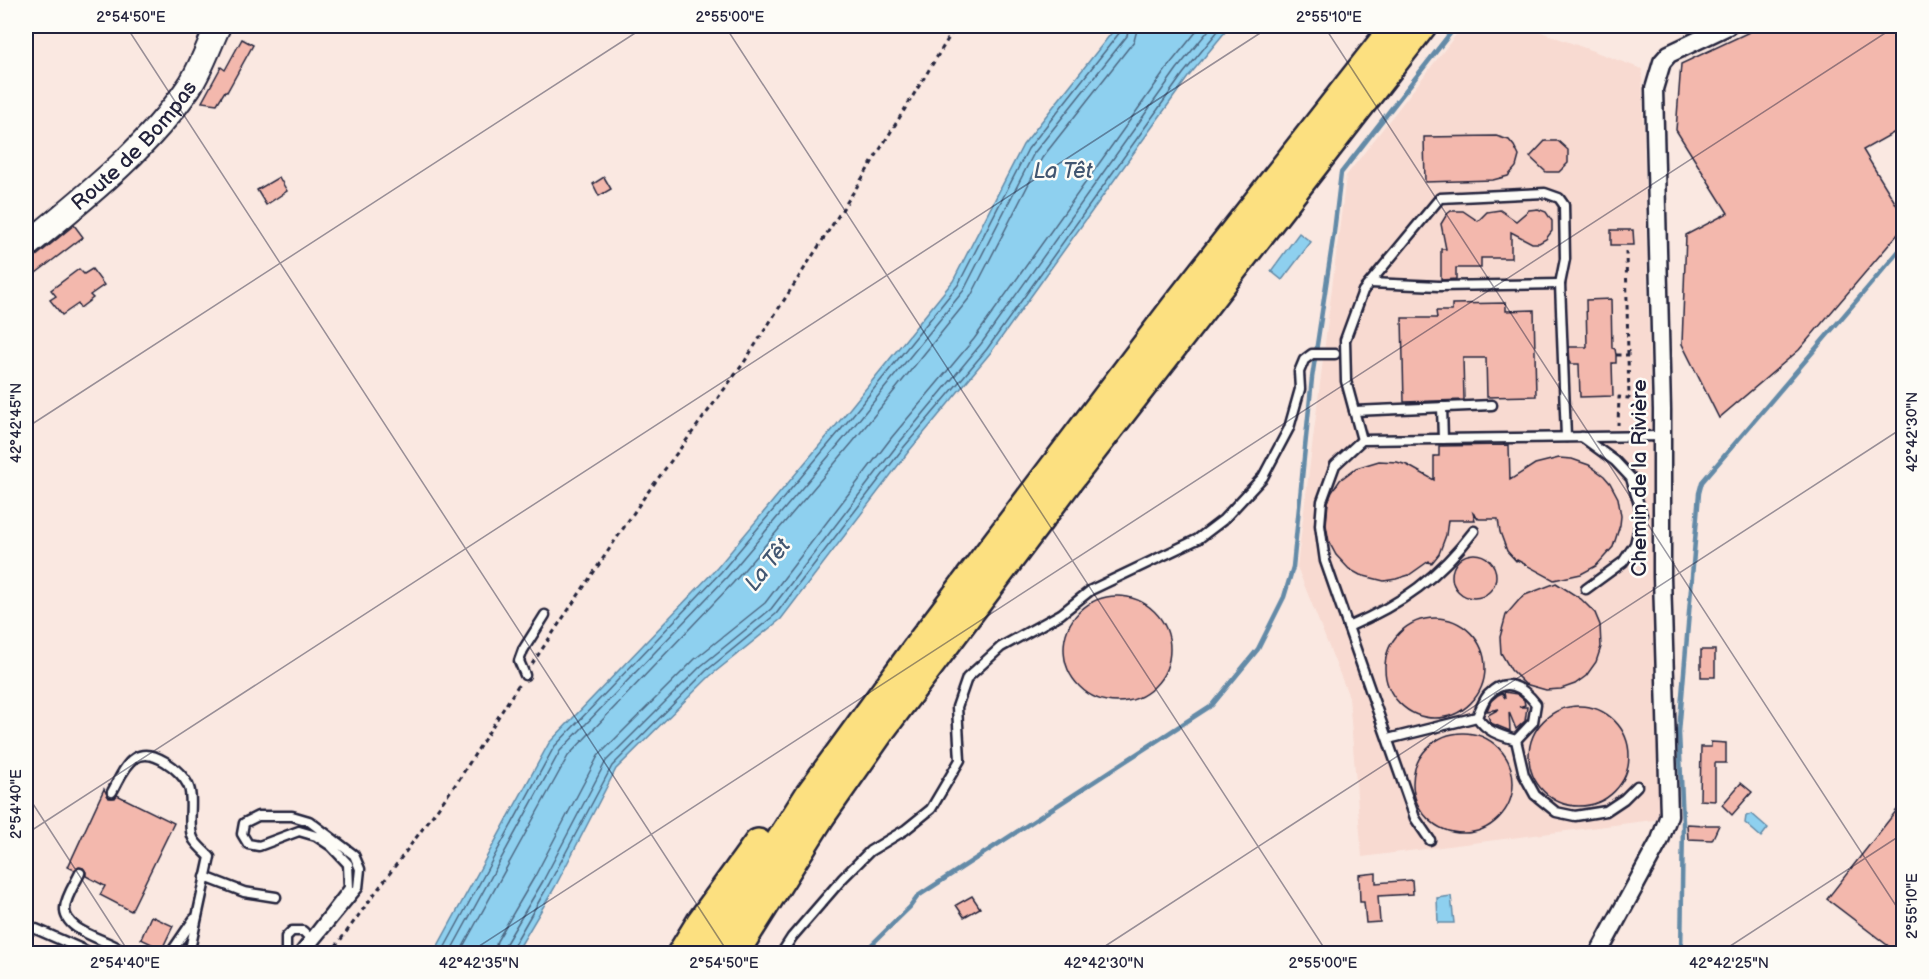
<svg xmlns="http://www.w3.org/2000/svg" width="1929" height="979" font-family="'Balsamiq Sans',sans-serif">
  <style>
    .built { fill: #f8dad1 }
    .water { fill: #8ed0ef; stroke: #638aa7; stroke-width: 1.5 }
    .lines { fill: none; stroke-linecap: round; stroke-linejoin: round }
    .shore { stroke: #4d6883; stroke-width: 1.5 }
    .stream { stroke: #638aa7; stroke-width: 4.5 }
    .building { fill: #f3b8ad; stroke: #22223b; stroke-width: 1.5 }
    .service-casing { stroke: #22223b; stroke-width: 13 }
    .minor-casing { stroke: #22223b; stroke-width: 21 }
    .secondary-casing { stroke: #22223b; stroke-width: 28 }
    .trunk-casing { stroke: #22223b; stroke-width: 32 }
    .path { stroke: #22223b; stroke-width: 3; stroke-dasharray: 4.5 4.5; stroke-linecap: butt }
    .service { stroke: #fdfcf7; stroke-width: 8 }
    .minor { stroke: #fdfcf7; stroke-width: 16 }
    .secondary { stroke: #fdfcf7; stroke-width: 24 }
    .trunk { stroke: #fce080; stroke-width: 27 }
    .ticks { fill: none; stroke: #22223b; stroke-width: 1.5; stroke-opacity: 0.45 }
    .labels { text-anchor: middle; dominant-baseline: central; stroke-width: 5; stroke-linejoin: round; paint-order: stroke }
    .street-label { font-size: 21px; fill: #22223b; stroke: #fdfcf7 }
    .water-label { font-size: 22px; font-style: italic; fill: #425671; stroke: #fdfcf7 }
    .neatline { fill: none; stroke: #22223b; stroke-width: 2 }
    .ticks-label { font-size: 15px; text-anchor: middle; fill: #22223b }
  </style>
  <rect width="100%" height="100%" fill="#fae8e1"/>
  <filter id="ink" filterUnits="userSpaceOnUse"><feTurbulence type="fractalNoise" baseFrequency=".0167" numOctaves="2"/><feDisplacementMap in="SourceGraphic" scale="12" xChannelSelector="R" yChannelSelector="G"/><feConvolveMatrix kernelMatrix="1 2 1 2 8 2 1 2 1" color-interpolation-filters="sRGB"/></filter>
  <g filter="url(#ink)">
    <path class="built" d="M1463 26H1525L1642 69 1661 819 1362 857 1349 697 1297 567 1346 176Z"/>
    <g class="water">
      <path d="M1117 26H1230L1188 77 991 352 909 451 781 619 710 676 616 769 555 887 516 953H434L549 743 717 568 834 428 953 281 1023 145Z"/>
      <path d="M1299 233 1311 242 1282 280 1271 271Z"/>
      <path d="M1752 814 1768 828 1761 837 1745 823 1746 816Z"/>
      <path d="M1451 896 1454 923H1438L1437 898Z"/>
    </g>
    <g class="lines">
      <g class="shore">
        <path d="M441 954 554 747 721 572 839 432 958 285 1028 149 1120 32 1122 26"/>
        <path d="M449 954 560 751 727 577 845 437 964 290 1034 153 1127 36 1129 26"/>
        <path d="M459 954 568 756 733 583 852 443 971 296 1042 158 1134 41 1138 26"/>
        <path d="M494 954 497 941 535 876 598 756 695 659 765 603 892 437 974 339 1170 64 1201 26"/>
        <path d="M503 954 505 945 543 881 606 761 701 666 771 609 899 443 981 344 1177 69 1212 26"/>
        <path d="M511 954 512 948 549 884 612 766 706 671 776 614 904 447 987 349 1183 74 1222 26"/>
      </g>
      <g class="stream">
        <path d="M862 954 910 907 918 896 1212 705 1258 649 1284 597 1293 567 1312 378 1334 232 1341 173 1456 26"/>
        <path d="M1681 954 1683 823 1679 732 1699 493 1702 482 1904 245"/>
      </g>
    </g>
    <g class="building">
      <path d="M1762 26H1904V127L1863 150 1904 217V227L1799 350 1719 418 1682 344 1686 235 1728 213 1676 130 1681 64Z"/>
      <path d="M242 39 253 45 227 92 225 91 217 104 202 102 221 67 225 70Z"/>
      <path d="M1496 136 1509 140 1514 146 1519 156 1516 167 1508 176 1493 180 1425 182 1424 137Z"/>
      <path d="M1545 141H1558L1568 150V163L1559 172H1546L1530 157Z"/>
      <path d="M279 177 287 191 266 205 257 190Z"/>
      <path d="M604 177 611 189 599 196 593 184Z"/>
      <path d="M1538 209 1546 212 1552 221V231L1546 239 1539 243H1532L1511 232V258H1481V268H1456V279L1441 280V249H1446L1441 224 1447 214 1451 211H1463L1478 221 1487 212 1500 210 1516 221 1529 210Z"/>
      <path d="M74 225 83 237 32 276 26 267V260L35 257Z"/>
      <path d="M1611 230H1633L1634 245H1611Z"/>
      <path d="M79 269 84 274 92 269 104 285 90 295 93 298 80 308 78 304 62 315 50 300 56 296 51 290Z"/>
      <path d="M1611 299 1612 348 1615 349 1616 355V363H1612L1613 396 1580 397 1579 364H1570L1569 347H1587L1586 300Z"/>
      <path d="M1506 303V311L1534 310 1536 396 1487 397 1486 358H1463L1464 400 1404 402 1402 318H1437L1436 311H1452V304Z"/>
      <path d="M1509 445 1510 480 1535 464 1559 458 1572 459 1589 465 1604 476 1610 483 1618 498 1621 516 1620 525 1613 547 1596 566 1581 574 1554 580 1517 560 1516 561 1507 551 1500 532 1498 519H1479L1473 513 1475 520H1448L1446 535 1439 554 1431 564 1429 561 1409 575 1396 579 1384 581 1360 575 1349 569 1336 555 1329 542 1326 525 1328 502 1332 492 1340 480 1356 468 1379 461 1397 462 1407 465 1434 480V456H1439V446Z"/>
      <circle cx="1474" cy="576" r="22"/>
      <path d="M1556 583 1581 599 1595 613 1600 625 1601 647 1596 662 1586 676 1575 684 1561 689 1546 690 1525 684 1511 670 1501 653 1500 637 1506 615 1519 600 1525 595Z"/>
      <circle cx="1117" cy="649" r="53"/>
      <circle cx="1435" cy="668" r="50"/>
      <rect x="1701" y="650" width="14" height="27"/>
      <path d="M1504 692 1517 694 1524 700 1525 705 1519 707H1527L1525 721 1516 729 1509 712 1510 731 1493 724 1490 722 1488 715 1499 709 1487 711 1491 701 1498 695 1502 693 1505 698Z"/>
      <circle cx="1579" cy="756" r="50"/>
      <circle cx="1463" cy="783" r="50"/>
      <path d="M1711 742 1726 743V763H1715V801L1700 800 1701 747H1711Z"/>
      <path d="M1741 783 1752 792 1732 815 1722 805Z"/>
      <path d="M104 789 109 798H115L117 795 174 823 131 911 100 895 105 886 86 876V872L83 868 79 867 74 870 68 867Z"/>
      <path d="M1904 801V954H1899L1827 899Z"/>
      <path d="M1687 824 1705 825H1719L1712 840 1688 839Z"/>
      <path d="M1376 873V883L1412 880 1413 894 1378 896 1380 922 1366 923 1364 902H1360L1359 875Z"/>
      <path d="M972 896 980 908 964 917 956 905Z"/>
      <path d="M151 916 173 926 162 949 141 939Z"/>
    </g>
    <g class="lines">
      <defs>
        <g id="service">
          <path d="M1370 283 1439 286 1560 284"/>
          <path d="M1442 407 1443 439"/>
          <path d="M1354 411 1492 405"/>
          <path d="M1582 437 1615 461 1631 478 1642 515 1635 544 1623 562 1586 589"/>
          <path d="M1362 440 1346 381 1345 340 1363 291 1440 198 1545 193 1559 198 1564 205 1565 259 1560 284 1566 437"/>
          <path d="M1348 627C1402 604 1439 577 1474 531"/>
          <path d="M525 675 519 661 523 650 545 615"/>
          <path d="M1388 739 1477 717C1480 710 1483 701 1488 695 1506 676 1523 687 1536 704L1533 722 1516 740C1499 735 1487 732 1477 717"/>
          <path d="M1516 740 1524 775 1535 795 1556 812 1575 816 1606 811 1624 799 1637 786"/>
          <path d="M112 792C118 782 124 765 135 758 152 747 181 770 188 785 195 799 186 827 194 840 198 846 205 852 210 857L189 954"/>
          <path d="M1430 840 1415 818 1325 561 1320 525 1322 501 1335 465 1362 440 1662 436"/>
          <path d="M80 873C75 884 66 896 65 908 63 933 113 940 128 954"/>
          <path d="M205 877 244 892 276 897"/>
          <path d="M36 929 93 954"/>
          <path d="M170 954 194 919"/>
          <path d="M286 954V937L292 931H303L310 938"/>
          <path d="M298 954 349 888 348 864 331 846 316 836 299 831 259 846 248 844 242 834 244 823 258 816H292L309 821 354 855 360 869 358 888 304 954"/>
          <path d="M781 954 792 937 843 878 870 851 905 830 931 809 960 760 957 707 967 678 1001 647 1061 614 1091 590 1198 539 1223 520 1263 477 1289 428 1300 389 1299 372 1304 360 1312 354H1335"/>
        </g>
        <path id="minor" d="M1598 954 1660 840 1669 815 1662 577V410L1654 89 1662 62 1669 54 1728 26"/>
        <g id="secondary">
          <path id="s1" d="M26 246C84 198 146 150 189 87 201 69 209 45 218 26"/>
        </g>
        <g id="trunk">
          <path d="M681 954 700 923 758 843"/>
          <path d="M708 954 809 795 921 642 1175 307 1395 26"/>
          <path d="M734 954 821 816 882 729 1068 482 1422 26"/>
        </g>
      </defs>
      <use href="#service" class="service-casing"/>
      <use href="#minor" class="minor-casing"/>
      <use href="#secondary" class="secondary-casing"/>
      <use href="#trunk" class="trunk-casing"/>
      <g class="path">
        <path d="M1626 251 1628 355"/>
        <path d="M1616 355H1628L1629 398 1619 397 1618 425"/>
        <path d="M532 664 645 496 743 364 858 185 956 26"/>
        <path d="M330 954 458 781 519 684"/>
      </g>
      <use href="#service" class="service"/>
      <use href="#minor" class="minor"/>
      <use href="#secondary" class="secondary"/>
      <use href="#trunk" class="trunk"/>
    </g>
  </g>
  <path class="ticks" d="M126 26 729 954M725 26 1328 954M1324 26 1904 918M26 428 646 26M26 793 130 954M26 834 1271 26M467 954 1896 26M1093 954 1904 427M1718 954 1904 833"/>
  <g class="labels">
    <g class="street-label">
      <text stroke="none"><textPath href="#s1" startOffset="148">Route de Bompas</textPath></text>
      <text transform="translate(1639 478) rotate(-90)">Chemin de la Rivière</text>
    </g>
    <g class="water-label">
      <text x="1063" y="171">La Têt</text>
      <text transform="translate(768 565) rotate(-52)">La Têt</text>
    </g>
  </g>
  <rect width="1929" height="979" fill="none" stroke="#fdfcf7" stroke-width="66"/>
  <rect x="33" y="33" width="1863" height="913" class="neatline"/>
  <g class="ticks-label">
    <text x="131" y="22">2°54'50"E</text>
    <text x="730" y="22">2°55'00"E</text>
    <text x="1329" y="22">2°55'10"E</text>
    <text transform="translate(16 423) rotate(-90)" y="5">42°42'45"N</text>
    <text transform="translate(1912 432) rotate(-90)" y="5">42°42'30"N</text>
    <text transform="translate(16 804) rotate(-90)" y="5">2°54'40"E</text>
    <text transform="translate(1912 906) rotate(-90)" y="5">2°55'10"E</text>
    <text x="125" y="968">2°54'40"E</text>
    <text x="479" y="968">42°42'35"N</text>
    <text x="724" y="968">2°54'50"E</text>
    <text x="1104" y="968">42°42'30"N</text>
    <text x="1323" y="968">2°55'00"E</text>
    <text x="1729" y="968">42°42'25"N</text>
  </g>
</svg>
